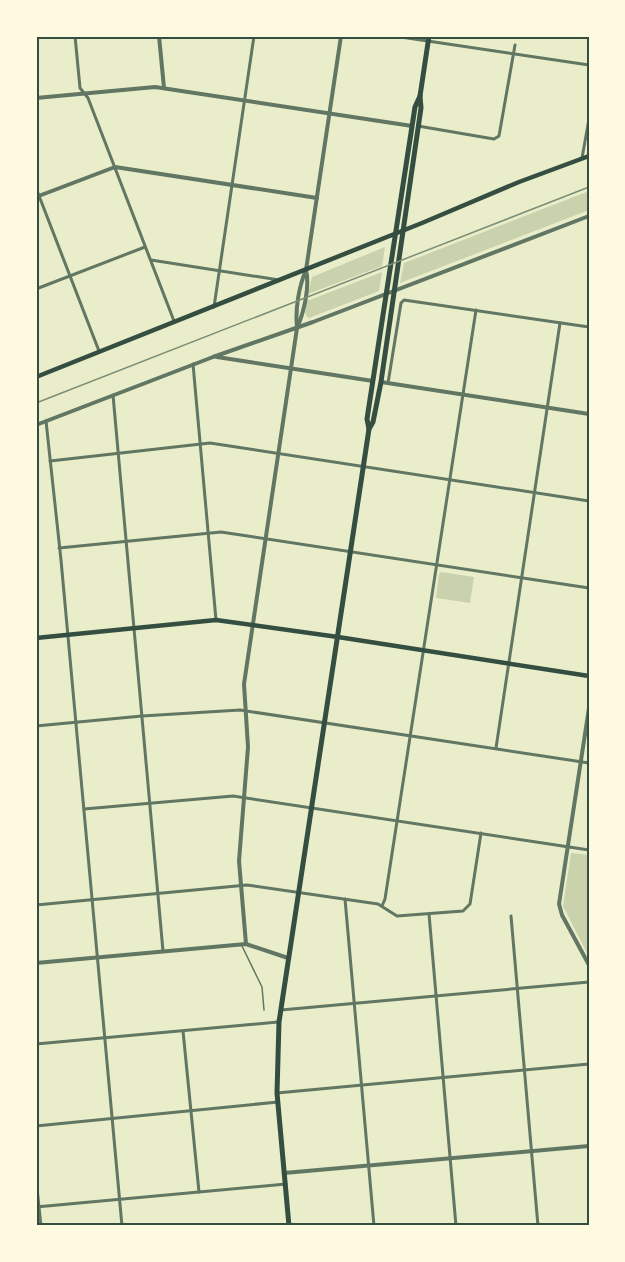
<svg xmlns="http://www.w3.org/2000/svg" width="625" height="1262" font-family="'Varela Round',sans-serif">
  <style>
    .green { fill: #cad2ad }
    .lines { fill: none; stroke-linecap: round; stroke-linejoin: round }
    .service { stroke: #617663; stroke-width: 1.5 }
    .minor { stroke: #617663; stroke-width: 3 }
    .tertiary { stroke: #617663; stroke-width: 4 }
    .secondary { stroke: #344e41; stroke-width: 4.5 }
    .primary { stroke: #344e41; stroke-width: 4.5 }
    .trunk { stroke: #344e41; stroke-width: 5 }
    .rail { stroke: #7c8e77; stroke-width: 1.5 }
    .neatline { fill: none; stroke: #344e41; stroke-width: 2 }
  </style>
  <rect width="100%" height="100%" fill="#e9edc9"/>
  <g class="green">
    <path d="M589 191V210L400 283 404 263Z"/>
    <path d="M385 247 382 266 308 294 312 277Z"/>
    <path d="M382 272 379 291 309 318C303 315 306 307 307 301Z"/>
    <path d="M441 572 474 577 470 603 436 598 439 574Z"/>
    <path d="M571 853 589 855V957L563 906Z"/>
  </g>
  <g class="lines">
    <path class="service" d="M242 946 262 987 264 1010"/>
    <g class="minor">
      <path d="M75 36 80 88 88 98 174 321"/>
      <path d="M394 36 589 65"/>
      <path d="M418 126 488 138 494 139 499 136 515 45"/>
      <path d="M582 158 589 119"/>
      <path d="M36 188 99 351"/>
      <path d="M151 260 279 280"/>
      <path d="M36 289 145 247"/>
      <path d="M214 307 254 36"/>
      <path d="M193 364 216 620"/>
      <path d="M388 383 401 303 404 300 589 327"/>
      <path d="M113 395 163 951"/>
      <path d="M46 421 61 560 122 1226"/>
      <path d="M50 461 210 443 589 501"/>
      <path d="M59 548 221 532 589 588"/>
      <path d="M36 726 142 716 240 710 589 763"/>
      <path d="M496 748 560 323"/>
      <path d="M84 809 233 796 589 850"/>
      <path d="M345 899 374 1226"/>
      <path d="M36 905 247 885 378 904 397 916 463 911 470 904 481 833"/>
      <path d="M382 906 385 899 476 310"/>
      <path d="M429 914 456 1226"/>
      <path d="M511 916 538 1226"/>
      <path d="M281 1010 589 982"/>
      <path d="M183 1031 199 1192"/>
      <path d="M36 1044 278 1022"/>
      <path d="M277 1093 589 1064"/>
      <path d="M36 1126 278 1102"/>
      <path d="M36 1179 41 1226"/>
      <path d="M36 1207 286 1184"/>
    </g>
    <g class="tertiary">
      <path d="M159 36 164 88"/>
      <path d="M36 98 155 87 412 126"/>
      <path d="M36 197 115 167 317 198"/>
      <path d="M297 327C295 309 299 286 306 270L341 36"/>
      <path d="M217 357 373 381"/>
      <path d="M381 382 589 414"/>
      <path d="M36 425 213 357 313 322 589 216"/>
      <path d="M589 708 559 904 562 915 589 965"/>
      <path d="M246 944 239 861 248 747 244 684 297 328C304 312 310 287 306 270"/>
      <path d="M36 963 246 944 288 958"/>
      <path d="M284 1173 589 1146"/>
    </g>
    <path class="secondary" d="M36 638 216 620 338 637"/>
    <g class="primary">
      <path d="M36 377 422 223 519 182 589 156"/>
      <path d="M338 637 589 676"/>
    </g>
    <g class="trunk">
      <path d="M369 429 373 422 381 382 421 108 420 96 429 36"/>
      <path d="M289 1226 277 1093 279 1022 369 429 367 419 415 107 420 96"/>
    </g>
    <path class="rail" d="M36 403 589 187"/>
  </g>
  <rect width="625" height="1262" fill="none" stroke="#fefae0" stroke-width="75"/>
  <rect x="38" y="38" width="550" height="1186" class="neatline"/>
</svg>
